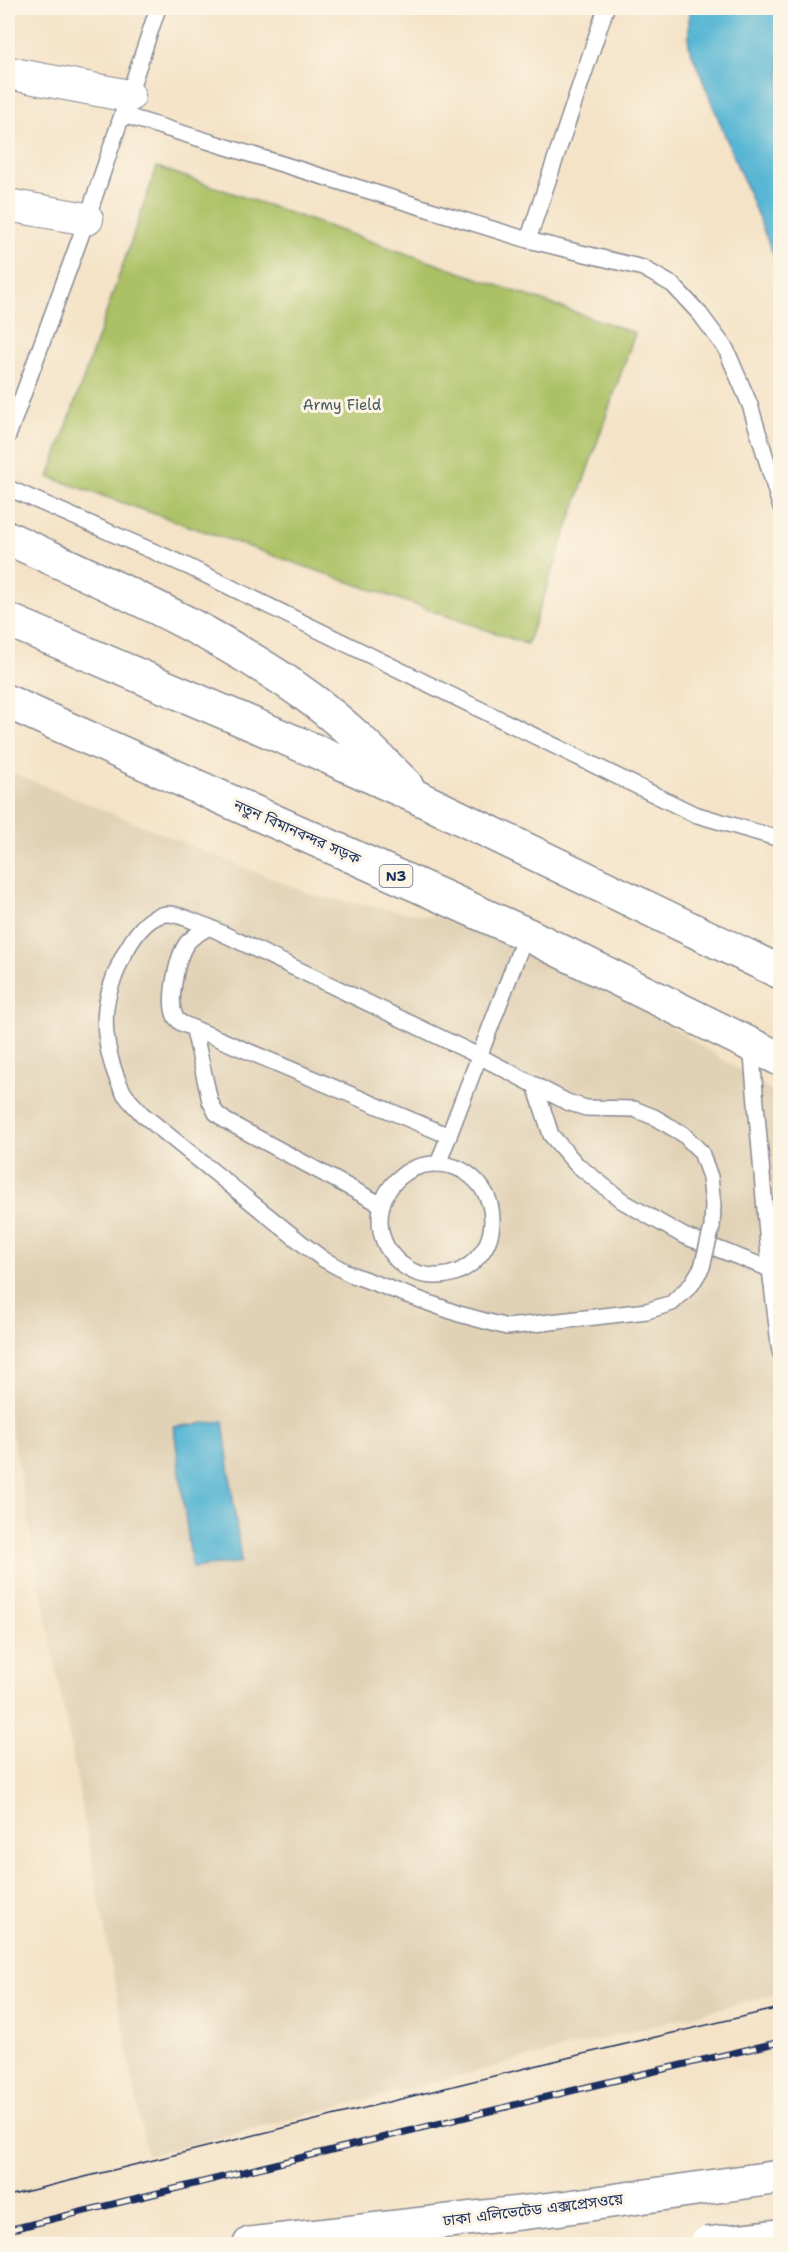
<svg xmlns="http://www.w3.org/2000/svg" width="788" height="2252" font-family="'Shantell Sans','Noto Sans Bengali',sans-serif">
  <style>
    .built { fill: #e1d2b6 }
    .green { fill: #acc165; stroke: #647862; stroke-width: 1.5 }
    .water { fill: #56b6d4; stroke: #387299; stroke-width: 1.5 }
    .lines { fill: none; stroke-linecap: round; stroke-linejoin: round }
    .service-casing { stroke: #888992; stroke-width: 18 }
    .minor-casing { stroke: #888992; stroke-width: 34 }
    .trunk-casing { stroke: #888992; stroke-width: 36 }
    .motorway-casing { stroke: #888992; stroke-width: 36 }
    .service { stroke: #fff; stroke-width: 15 }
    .minor { stroke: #fff; stroke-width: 32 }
    .trunk { stroke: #fff; stroke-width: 33 }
    .motorway { stroke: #fff; stroke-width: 33 }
    .tram { stroke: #1b2f5e; stroke-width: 1.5 }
    .rail-casing { stroke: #1b2f5e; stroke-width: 7 }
    .rail { stroke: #fcf5e5; stroke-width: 4.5; stroke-dasharray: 14; stroke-linecap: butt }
    .service-bridge-casing { stroke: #888992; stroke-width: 18; stroke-linecap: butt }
    .motorway-bridge-casing { stroke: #888992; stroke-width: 36; stroke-linecap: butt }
    .service-bridge { stroke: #fff; stroke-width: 15 }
    .motorway-bridge { stroke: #fff; stroke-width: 33 }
    .labels { text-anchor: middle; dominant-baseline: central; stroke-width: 6; stroke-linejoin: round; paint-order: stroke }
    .shield { fill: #fcf5e5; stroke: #5e6a86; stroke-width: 1.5 }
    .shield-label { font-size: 14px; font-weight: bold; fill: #1b2f5e }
    .park-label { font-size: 15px; fill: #465b60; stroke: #fcf5e5 }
    .street-label { font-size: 15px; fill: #1b2f5e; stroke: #fcf5e5 }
  </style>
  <rect width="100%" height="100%" fill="#fcf5e5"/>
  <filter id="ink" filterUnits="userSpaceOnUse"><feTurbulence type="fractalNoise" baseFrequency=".0167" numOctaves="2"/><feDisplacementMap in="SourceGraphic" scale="12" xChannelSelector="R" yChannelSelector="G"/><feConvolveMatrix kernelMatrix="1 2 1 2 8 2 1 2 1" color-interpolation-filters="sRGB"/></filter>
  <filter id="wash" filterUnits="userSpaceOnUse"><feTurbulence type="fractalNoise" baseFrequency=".008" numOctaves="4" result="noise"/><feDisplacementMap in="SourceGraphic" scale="24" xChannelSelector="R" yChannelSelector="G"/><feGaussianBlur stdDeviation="1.35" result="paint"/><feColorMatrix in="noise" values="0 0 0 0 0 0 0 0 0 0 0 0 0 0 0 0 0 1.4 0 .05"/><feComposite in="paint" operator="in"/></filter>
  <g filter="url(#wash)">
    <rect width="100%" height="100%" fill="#f4e3c7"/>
    <path class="built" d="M8 771 315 896 526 934 780 1096V1993L147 2156 8 1411Z"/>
    <path class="green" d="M157 167 635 333 527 644 49 477Z"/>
    <g class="water">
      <path d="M689 8H780V271L689 46Z"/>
      <path d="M223 1421 241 1562 192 1568 174 1427Z"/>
    </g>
  </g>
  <g filter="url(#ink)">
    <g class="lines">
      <defs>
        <g id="service">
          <path d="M123 115 528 240 606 8"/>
          <path d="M528 240 643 268 673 285 700 314 726 349 750 405 780 505"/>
          <path d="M8 436 87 219 158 8"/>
          <path d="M8 488 187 566 694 814 780 839"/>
          <path d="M209 927C202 932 192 936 187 943 177 956 168 1001 175 1016 176 1019 179 1021 181 1023L449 1136"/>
          <path d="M194 1030 210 1101 216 1113 226 1121 382 1205"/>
          <path d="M751 1044 770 1269 780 1352"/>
          <path d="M535 1085 551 1135 576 1164 624 1202 684 1236 770 1269"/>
          <circle cx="436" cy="1220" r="56"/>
          <path d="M438 1164 526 934"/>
          <path d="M702 1267 691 1285 672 1303 647 1311 507 1327 459 1314 350 1274 323 1259 303 1244 142 1114C137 1108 129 1101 124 1093 116 1079 109 1057 107 1041 105 1031 105 1018 106 1008 109 982 136 911 170 914 182 915 197 923 209 927L479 1056 567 1102 586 1108 634 1109 654 1117 683 1134 701 1152 710 1177 713 1205 712 1227"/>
        </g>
        <g id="minor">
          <path d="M8 73 129 96"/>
          <path d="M8 205 87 219"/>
        </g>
        <g id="trunk">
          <path d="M8 538C111 586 218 631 311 699 345 724 376 755 406 785"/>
          <path d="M8 620 313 750 419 798 780 972"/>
          <path d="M8 702 526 934 780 1059"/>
        </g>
        <path id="motorway" d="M250 2244 562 2208 780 2177"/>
      </defs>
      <use href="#service" class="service-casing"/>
      <use href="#minor" class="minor-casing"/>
      <use href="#trunk" class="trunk-casing"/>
      <use href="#motorway" class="motorway-casing"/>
      <use href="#service" class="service"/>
      <use href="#minor" class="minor"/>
      <use href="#trunk" class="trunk"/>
      <use href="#motorway" class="motorway"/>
      <path class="tram" d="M8 2196 583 2054 780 2008"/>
      <defs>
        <path id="rail" d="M8 2230 591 2086 780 2042"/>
      </defs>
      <use href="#rail" class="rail-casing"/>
      <use href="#rail" class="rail"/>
      <defs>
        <path id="service-bridge" d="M702 1267 712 1227"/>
        <path id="motorway-bridge" d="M706 2244 780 2236"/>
      </defs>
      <use href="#service-bridge" class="service-bridge-casing"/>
      <use href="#motorway-bridge" class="motorway-bridge-casing"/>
      <use href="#service-bridge" class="service-bridge"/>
      <use href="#motorway-bridge" class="motorway-bridge"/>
    </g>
  </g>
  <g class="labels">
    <rect class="shield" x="379.5" y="865" width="33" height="22" rx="4.5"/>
    <g class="shield-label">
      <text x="396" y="876">N3</text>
    </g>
    <g class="park-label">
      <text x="342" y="405">Army Field</text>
    </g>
    <g class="street-label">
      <text transform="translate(297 832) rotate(24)">নতুন বিমানবন্দর সড়ক</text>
      <text transform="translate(533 2210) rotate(-7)">ঢাকা এলিভেটেড এক্সপ্রেসওয়ে</text>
    </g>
  </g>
  <rect width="788" height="2252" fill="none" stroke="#fcf5e5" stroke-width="30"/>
</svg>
